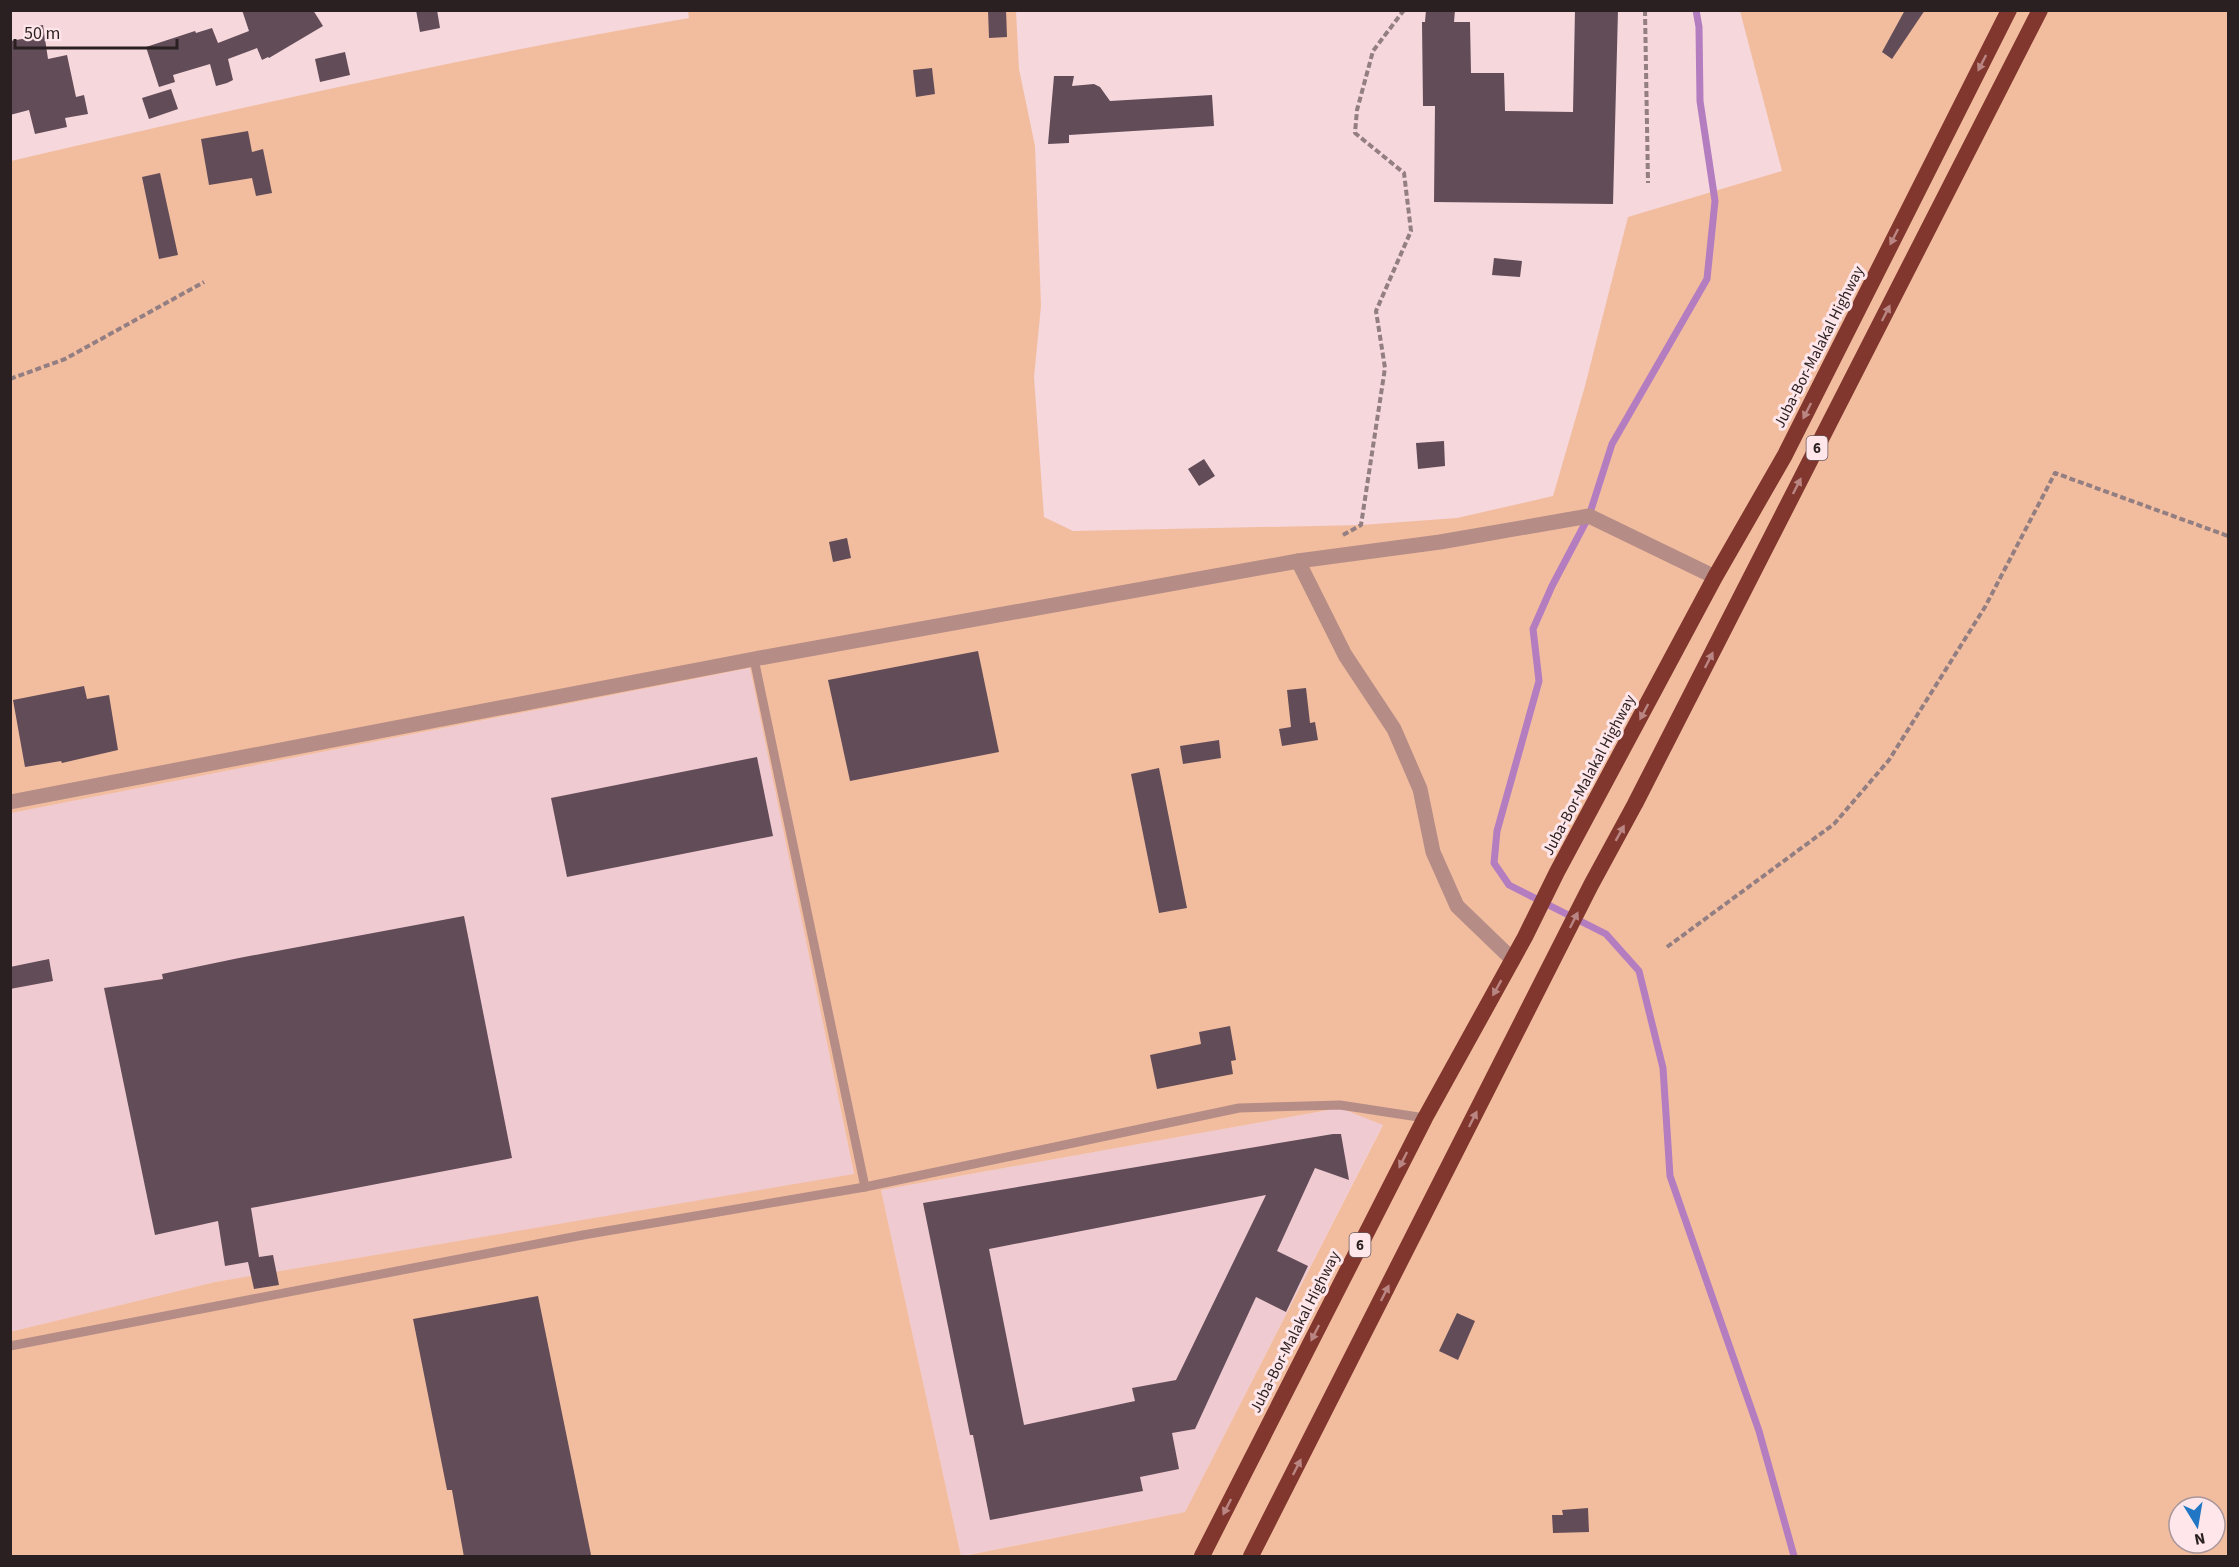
<svg xmlns="http://www.w3.org/2000/svg" width="2239" height="1567" font-family="'Source Sans 3',sans-serif">
  <style>
    .built { fill: #f0cad1 }
    .green { fill: #f2bd9f; fill-rule: evenodd }
    .lines { fill: none; stroke-linecap: round; stroke-linejoin: round }
    .stream { stroke: #b37dc0; stroke-width: 7 }
    .building { fill: #614c58; fill-rule: evenodd }
    .path { stroke: #937e82; stroke-width: 4; stroke-dasharray: 6 3; stroke-linecap: butt }
    .service { stroke: #b58c86; stroke-width: 9 }
    .minor { stroke: #b58c86; stroke-width: 15 }
    .trunk { stroke: #82372e; stroke-width: 16 }
    .oneway { fill: #ba8683 }
    .labels { text-anchor: middle; dominant-baseline: central; stroke-width: 6; stroke-linejoin: round; paint-order: stroke }
    .shield { fill: #fee6ea; stroke: #6a5b5d; stroke-width: 1.5 }
    .shield-label { font-size: 15px; font-weight: bold; fill: #2a1f21 }
    .street-label { font-size: 16px; fill: #2a1f21; stroke: #fee6ea }
  </style>
  <rect width="100%" height="100%" fill="#f5d7dc"/>
  <g class="built">
    <path d="M751 668 854 1175 215 1282 11 1332 10 813Z"/>
    <path d="M1340 1108 1383 1124 1185 1512 961 1556 881 1190Z"/>
  </g>
  <path class="green" d="M688 11H1016L1019 69 1035 146 1041 306 1034 377 1044 517 1073 531 1361 525 1457 518 1553 496 1585 386 1628 217 1782 171 1740 11H2228V1556H963L1185 1512 1383 1125 1340 1108 881 1190 961 1556H11L10 1332 215 1282 854 1174 750 668 11 813V161C236 109 461 57 689 18ZM2179 1507H2215V1543H2179Z"/>
  <g class="lines">
    <path class="stream" d="M1696 10 1699 27 1700 101 1715 201 1707 279 1612 444 1589 516 1552 586 1533 629 1539 681 1497 831 1494 863 1509 885 1606 934 1639 971 1663 1068 1670 1176 1759 1431 1794 1556"/>
  </g>
  <g class="building">
    <path d="M242 10H313L323 26 269 58 268 57 262 60 257 48 228 59 233 80 227 83 216 86 210 64 173 75 175 82 159 87 146 47 195 31 196 33 212 28 218 43 249 31Z"/>
    <path d="M416 10H437L440 28 420 32Z"/>
    <path d="M988 10H1006L1007 37 989 38Z"/>
    <path d="M1426 10H1455L1454 22H1470L1471 73H1504L1505 111 1573 112 1575 10H1618L1613 204 1434 202 1435 106H1423L1422 22H1425Z"/>
    <path d="M1905 10H1925L1892 59 1882 52Z"/>
    <path d="M43 25 48 59 67 55 76 97 84 95 88 114 65 118 67 127 35 134 29 110 10 115V41L28 38 26 28Z"/>
    <path d="M345 52 350 75 320 82 315 59Z"/>
    <path d="M932 68 935 94 916 97 913 70Z"/>
    <path d="M1054 76H1074L1072 86 1094 84 1100 87 1110 101 1212 95 1214 126 1069 135V143L1048 144Z"/>
    <path d="M171 89 178 109 149 119 142 98Z"/>
    <path d="M248 131 252 152 263 149 272 193 256 196 252 178 209 185 201 139Z"/>
    <path d="M160 173 178 255 159 259 142 177Z"/>
    <path d="M1494 258 1522 261 1520 277 1492 275Z"/>
    <path d="M1444 441 1445 466 1418 469 1416 443Z"/>
    <path d="M1204 459 1215 476 1199 486 1188 469Z"/>
    <path d="M847 538 851 558 833 562 829 542Z"/>
    <path d="M978 651 999 752 850 781 828 680Z"/>
    <path d="M84 686 87 699 109 695 118 750 62 763 61 761 25 767 13 700Z"/>
    <path d="M1306 688 1310 723 1315 722 1318 740 1282 746 1279 729 1291 727 1287 690Z"/>
    <path d="M1219 740 1221 758 1183 764 1180 746Z"/>
    <path d="M757 757 773 836 567 877 551 798Z"/>
    <path d="M1159 768 1187 908 1159 913 1131 774Z"/>
    <path d="M464 916 512 1158 251 1208 259 1257 273 1255 279 1285 254 1289 248 1262 225 1266 218 1221 155 1235 104 988 163 979 162 974 239 958Z"/>
    <path d="M49 959 53 981 10 989V967Z"/>
    <path d="M1230 1026 1236 1060 1231 1061 1233 1074 1157 1089 1150 1055 1201 1044 1199 1032Z"/>
    <path d="M1333 1134H1341L1349 1180 1315 1168 1277 1251 1308 1266 1286 1312 1256 1297 1195 1429 1172 1433 1179 1469 1140 1477 1143 1491 990 1520 973 1435H970L923 1203ZM1266 1195 1176 1380 1132 1388 1135 1401 1024 1425 989 1249Z"/>
    <path d="M538 1296 591 1555 581 1557H464L452 1490H447L413 1319Z"/>
    <path d="M1457 1313 1475 1321 1458 1360 1439 1351Z"/>
    <path d="M1588 1508 1589 1532 1553 1533 1552 1515H1563L1562 1510Z"/>
  </g>
  <g class="lines">
    <g class="path">
      <path d="M1645 10 1648 183"/>
      <path d="M10 379 65 359 204 282"/>
      <path d="M1343 535 1361 525 1385 368 1376 311 1411 231 1404 173 1355 133 1357 110 1373 51 1404 10"/>
      <path d="M1667 947 1834 824 1889 760 1985 607 2055 473 2228 536"/>
    </g>
    <g class="service">
      <path d="M754 659 865 1187"/>
      <path d="M10 1346 583 1235 865 1187 1239 1108 1340 1105 1425 1118"/>
    </g>
    <g class="minor">
      <path d="M1298 561 1345 655 1394 729 1420 789 1433 852 1457 906 1513 960"/>
      <path d="M10 802 754 659 1298 561 1440 542 1589 516 1715 577"/>
    </g>
    <g class="trunk">
      <path d="M1202 1556 1425 1118 1525 937 1557 872 1715 577 1785 455 2009 10"/>
      <path d="M1251 1556 1591 885 1635 804 2040 10"/>
    </g>
  </g>
  <defs><path id="oneway-solid" d="M-6-.8H1V-3.2L6.5 0L1 3.2V.8H-6Z" transform="scale(1.5)"/></defs>
  <g class="oneway">
    <use href="#oneway-solid" transform="translate(1982 63) rotate(117)"/>
    <use href="#oneway-solid" transform="translate(1894 237) rotate(117)"/>
    <use href="#oneway-solid" transform="translate(1886 313) rotate(-63)"/>
    <use href="#oneway-solid" transform="translate(1807 411) rotate(117)"/>
    <use href="#oneway-solid" transform="translate(1797 486) rotate(-63)"/>
    <use href="#oneway-solid" transform="translate(1709 660) rotate(-63)"/>
    <use href="#oneway-solid" transform="translate(1644 712) rotate(118)"/>
    <use href="#oneway-solid" transform="translate(1620 833) rotate(-61)"/>
    <use href="#oneway-solid" transform="translate(1574 920) rotate(-63)"/>
    <use href="#oneway-solid" transform="translate(1497 988) rotate(119)"/>
    <use href="#oneway-solid" transform="translate(1473 1119) rotate(-63)"/>
    <use href="#oneway-solid" transform="translate(1403 1160) rotate(117)"/>
    <use href="#oneway-solid" transform="translate(1385 1293) rotate(-63)"/>
    <use href="#oneway-solid" transform="translate(1315 1333) rotate(117)"/>
    <use href="#oneway-solid" transform="translate(1297 1467) rotate(-63)"/>
    <use href="#oneway-solid" transform="translate(1227 1507) rotate(117)"/>
  </g>
  <g class="labels">
    <g class="shield">
      <rect x="1806.5" y="436" width="21" height="24" rx="4.5"/>
      <rect x="1349.5" y="1233" width="21" height="24" rx="4.5"/>
    </g>
    <g class="shield-label">
      <text x="1817" y="448">6</text>
      <text x="1360" y="1245">6</text>
    </g>
    <g class="street-label">
      <text transform="translate(1819 347) rotate(-63)">Juba-Bor-Malakal Highway</text>
      <text transform="translate(1589 775) rotate(-62)">Juba-Bor-Malakal Highway</text>
      <text transform="translate(1295 1332) rotate(-63)">Juba-Bor-Malakal Highway</text>
    </g>
  </g>
  <rect width="2239" height="1567" fill="none" stroke="#2a1f21" stroke-width="24"/>
  <g transform="translate(2197 1525) rotate(169)"><circle r="28" fill="#fee6ea" stroke="#a9969a" stroke-width="1.5"/>
  <path d="M0-4.5L10 22L0 15L-10 22Z" fill="#2277c5"/>
  <text y="-9" font-size="16" font-weight="bold" text-anchor="middle" fill="#2a1f21">N</text>
  </g>
  <path d="M15 39v9h162v-9" fill="none" stroke="#2a1f21" stroke-width="3"/>
  <text x="24" y="39" font-size="18" fill="#2a1f21" stroke="#fee6ea" stroke-width="4.5" paint-order="stroke">50 m</text>
</svg>
